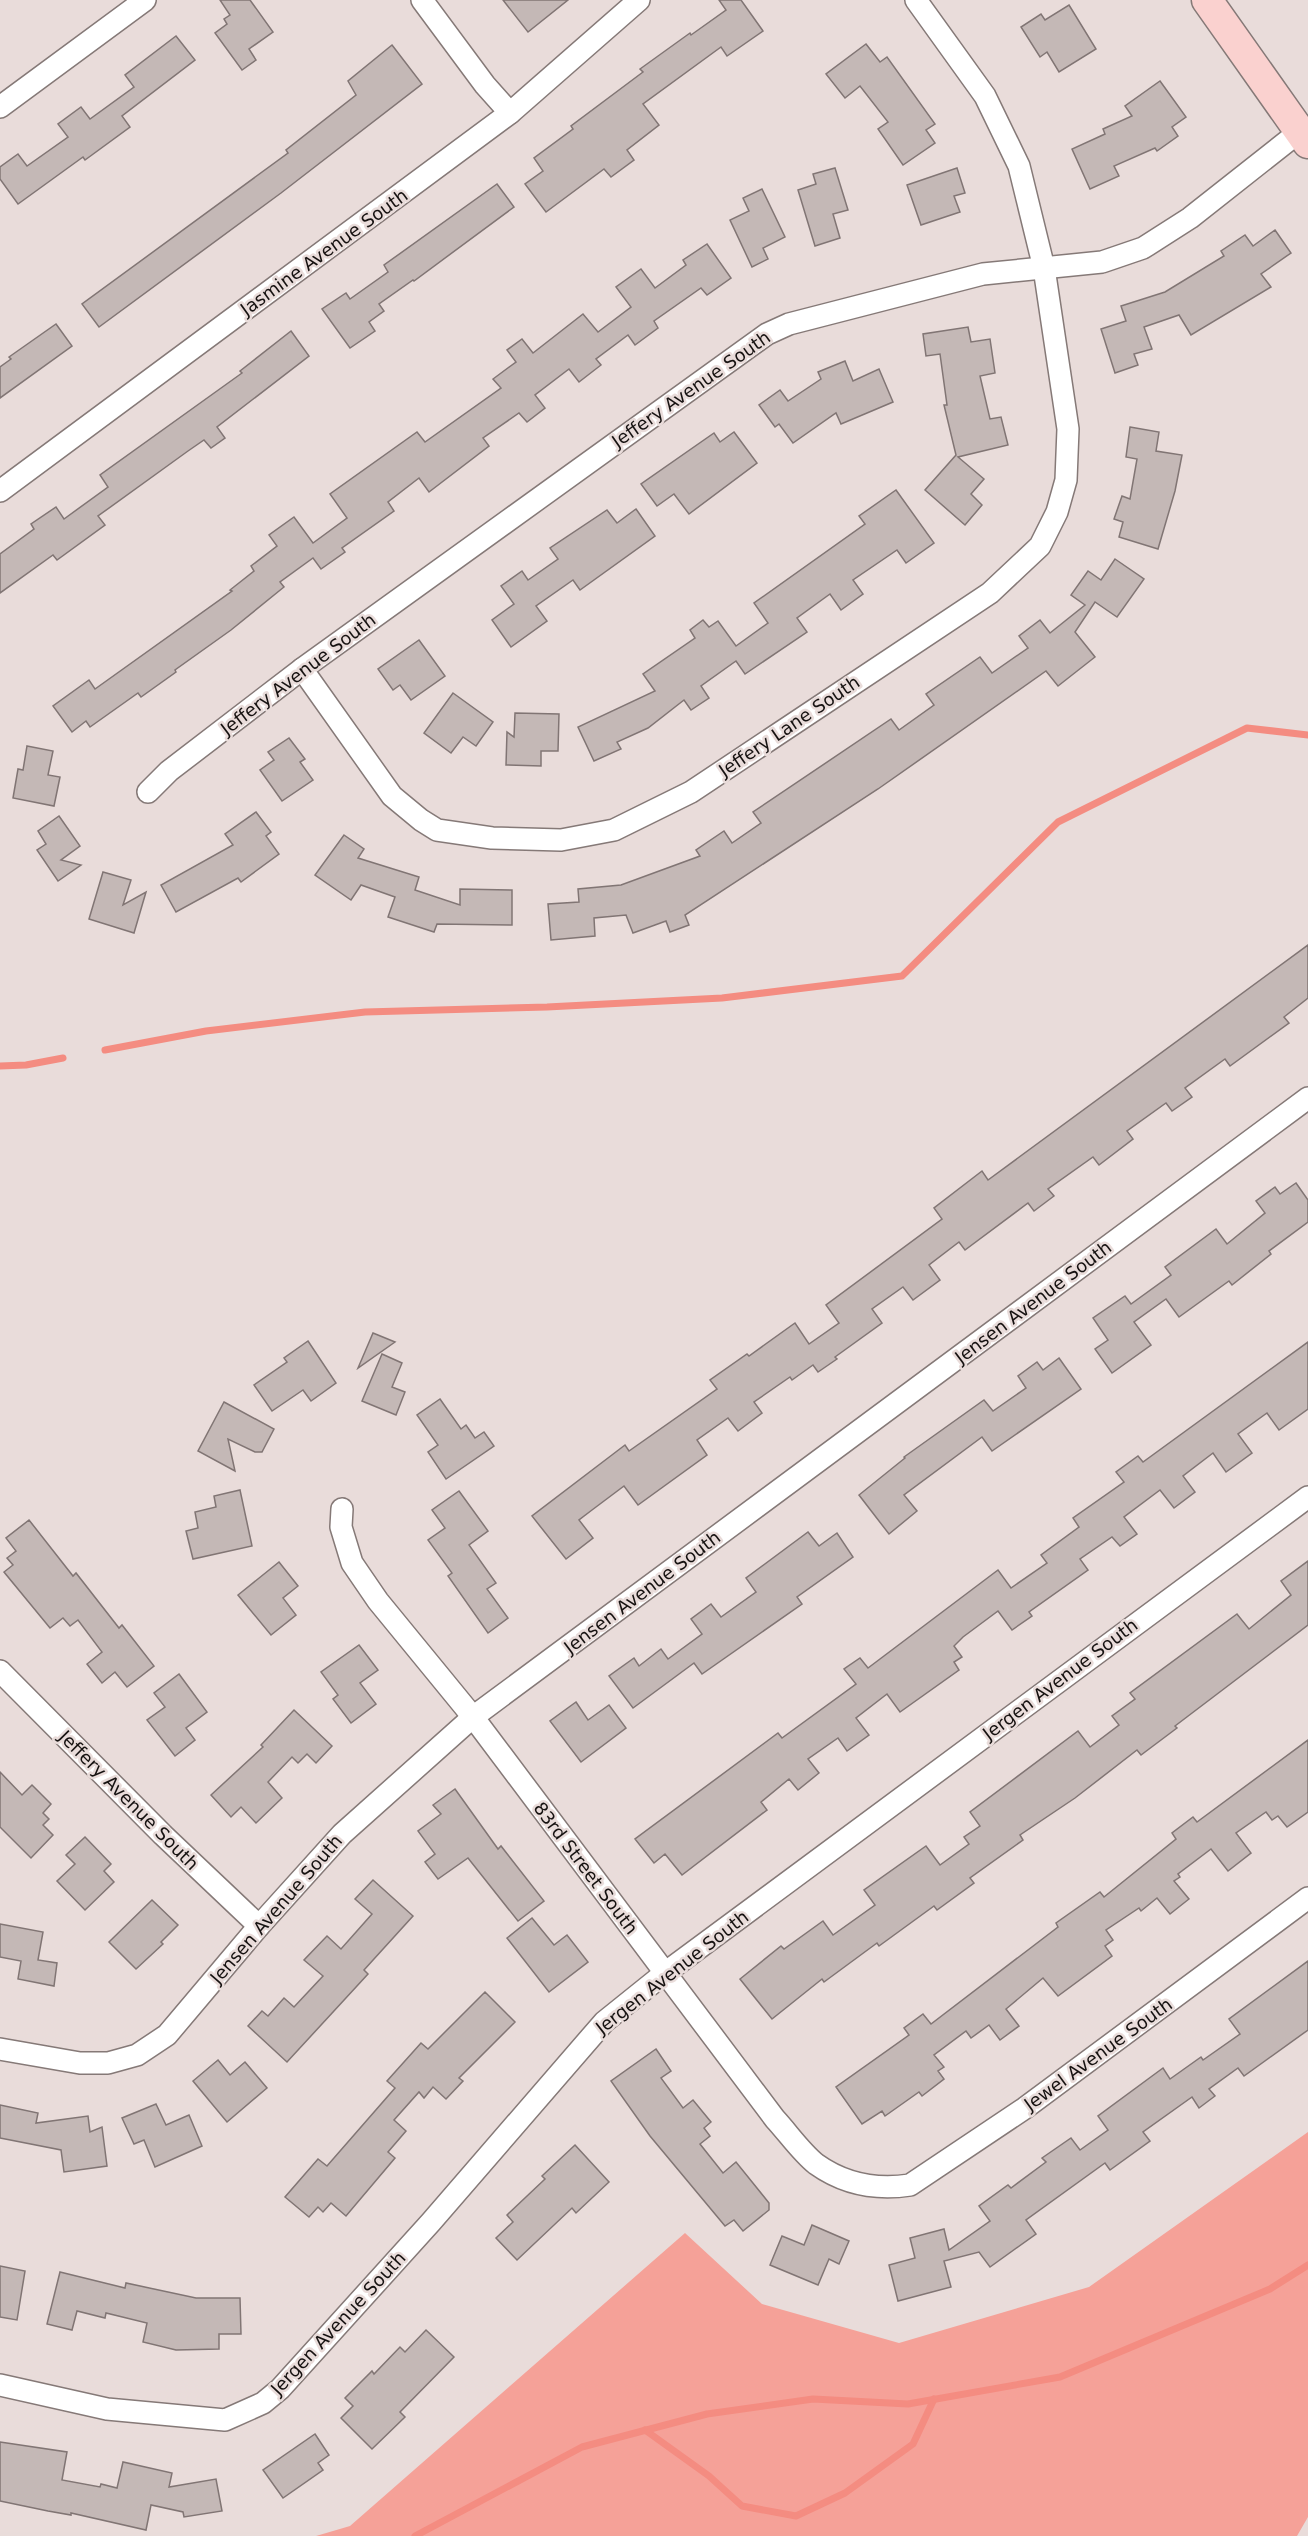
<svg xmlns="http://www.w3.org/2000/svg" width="1308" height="2536" font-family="'DejaVu Sans',sans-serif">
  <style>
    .green { fill: #f5a198 }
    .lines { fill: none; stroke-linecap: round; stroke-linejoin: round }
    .stream { stroke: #f48c81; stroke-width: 7 }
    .building { fill: #c4b8b6; stroke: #817574; stroke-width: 1.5 }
    .minor-casing { stroke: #857977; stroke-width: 24 }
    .secondary-casing { stroke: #857977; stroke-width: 33 }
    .minor { stroke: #fff; stroke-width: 21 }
    .secondary { stroke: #fad1cf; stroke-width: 30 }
    .labels { text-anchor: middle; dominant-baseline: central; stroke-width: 5; stroke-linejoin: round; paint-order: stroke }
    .street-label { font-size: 18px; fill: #161211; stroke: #e9dcda }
  </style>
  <rect width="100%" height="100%" fill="#e9dcda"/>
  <path class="green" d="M1308 2132V2517L1297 2536H316L350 2526 685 2233 762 2304 899 2343 1089 2287Z"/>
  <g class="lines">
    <g class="stream">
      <path d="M105 1050 206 1031 365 1012 547 1007 722 998 902 976 1058 822 1247 728 1308 735"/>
      <path d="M0 1066 26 1065 63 1058"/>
      <path d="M645 2430 709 2476 742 2506 796 2516 845 2493 913 2444 934 2399"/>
      <path d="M415 2536 582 2447 707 2414 813 2399 908 2404 1060 2377 1270 2289 1308 2265"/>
    </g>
  </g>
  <g class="building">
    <path d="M220 0H250L273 32 249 49 256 60 242 70 215 33 227 24 224 19 230 15Z"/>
    <path d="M503 0H568L528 32Z"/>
    <path d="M719 0H741L763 31 727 56 721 47 643 104 659 125 627 150 634 160 611 177 604 169 546 212 525 184 543 171 534 158 573 129 571 126 643 72 640 69 690 33 691 35 726 10Z"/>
    <path d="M1069 5 1096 49 1059 72 1047 52 1040 57 1021 27 1041 14 1045 20Z"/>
    <path d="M176 36 195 60 122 116 130 127 85 160 83 157 18 204 0 179V167L18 154 27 166 68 137 58 124 81 107 90 119 134 87 125 75Z"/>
    <path d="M866 44 880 62 887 57 935 124 926 130 935 143 903 165 878 129 888 122 860 86 845 98 826 74Z"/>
    <path d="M392 45 422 84 281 193 99 327 82 304 288 153 286 150 356 95 348 81Z"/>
    <path d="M1160 81 1186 117 1172 127 1178 136 1157 151 1155 148 1114 166 1119 176 1090 189 1072 149 1105 134 1103 129 1132 116 1125 106Z"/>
    <path d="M835 168 848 210 833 214 840 238 815 246 798 190 816 184 813 174Z"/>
    <path d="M957 168 965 193 954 196 960 212 921 225 907 185Z"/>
    <path d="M497 184 514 207 414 281 413 280 379 304 384 311 369 322 375 331 350 348 322 309 346 293 350 299 388 272 384 265Z"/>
    <path d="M762 189 785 237 763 248 768 259 752 267 730 220 749 211 743 198Z"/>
    <path d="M1275 230 1291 253 1261 274 1271 287 1191 335 1179 315 1144 327 1152 349 1134 354 1138 365 1115 373 1101 329 1126 321 1121 306 1165 292 1224 256 1221 251 1245 235 1253 246Z"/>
    <path d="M707 244 731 278 707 295 701 288 654 321 658 328 635 345 628 335 596 359 601 365 579 382 569 369 535 395 545 408 527 422 519 413 483 438 489 446 429 492 419 478 388 502 394 511 342 548 345 552 321 569 313 558 280 582 284 587 231 630 175 670 176 672 141 697 138 693 90 727 86 721 72 732 53 706 89 680 95 689 232 591 230 590 254 571 251 566 277 546 269 535 294 517 313 543 347 518 330 494 417 432 425 442 501 388 493 379 516 362 507 350 522 339 533 353 583 314 598 332 631 307 616 287 641 269 655 288 686 265 683 260Z"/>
    <path d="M56 324 72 346 0 398V367L11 359 9 357Z"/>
    <path d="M968 327 971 342 990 339 995 373 980 376 990 419 1001 417 1008 445 958 457 984 479 971 494 982 505 965 525 925 490 956 455 944 405H947L940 354 926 356 923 334Z"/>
    <path d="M291 331 309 356 217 427 225 438 211 448 204 440 188 451 98 516 105 525 57 560 53 555 0 593V554L34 529 31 524 56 507 64 519 108 487 100 475 242 373 240 371Z"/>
    <path d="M845 361 853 381 879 369 893 402 841 424 836 413 793 443 779 424 775 427 759 405 780 390 788 401 821 379 818 372Z"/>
    <path d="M1130 427 1159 432 1156 451 1182 455 1175 491 1158 549 1119 537 1123 522 1114 519 1122 496 1130 499 1137 459 1126 457Z"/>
    <path d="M734 432 757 463 689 514 674 494 657 506 641 484 714 433 720 442Z"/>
    <path d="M896 490 934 543 906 563 897 550 853 580 863 594 841 610 830 594 797 618 807 632 745 674 736 661 701 686 709 698 691 710 684 700 648 728 617 742 621 749 594 761 578 727 655 691 643 674 695 638 690 630 703 620 709 627 718 621 736 646 768 623 754 603 865 524 859 516Z"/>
    <path d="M636 509 655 536 580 590 573 580 536 606 547 621 511 647 492 620 514 604 501 586 522 571 528 580 558 559 550 548 607 510 617 523Z"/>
    <path d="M1115 559 1144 579 1117 617 1095 602 1075 632 1095 657 1058 686 1046 671 878 789 685 915 689 925 670 932 666 921 633 933 626 915 594 918 595 936 551 940 548 904 579 902 578 889 621 885 700 856 696 850 724 831 732 843 761 823 753 812 891 719 899 730 934 705 926 694 980 657 992 673 1028 648 1019 636 1040 620 1050 633 1085 605 1071 595 1088 571 1101 580Z"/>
    <path d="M419 640 445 676 411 700 400 685 393 690 378 669Z"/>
    <path d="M453 693 493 722 476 746 463 737 451 753 424 733Z"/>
    <path d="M515 713 559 714 558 751H541V766L506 765 507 732 514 737Z"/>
    <path d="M289 738 305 759 300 762 313 780 282 801 260 770 274 760 268 752Z"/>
    <path d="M27 746 53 751 48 775 60 777 54 806 13 798 18 769 23 770Z"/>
    <path d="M256 812 271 832 266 836 279 854 241 882 238 878 176 912 161 885 233 845 225 834Z"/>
    <path d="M59 816 80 846 61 860 81 865 58 881 37 850 46 844 38 831Z"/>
    <path d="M344 835 364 849 358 858 419 877 415 890 460 905V889L512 890V925L437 924 434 932 388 917 395 897 361 885 351 900 315 875Z"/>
    <path d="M103 872 131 880 123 905 146 892 134 933 89 919Z"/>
    <path d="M1308 945V998L1284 1017 1289 1023 1230 1066 1225 1059 1185 1088 1192 1097 1172 1111 1166 1103 1127 1131 1133 1139 1099 1165 1093 1157 1048 1189 1054 1196 1034 1211 1028 1203 965 1250 959 1242 929 1265 940 1280 913 1300 903 1287 872 1309 882 1323 835 1357 837 1359 818 1372 813 1365 792 1380 790 1377 754 1402 762 1413 738 1431 728 1418 697 1440 707 1455 638 1505 624 1486 592 1510 579 1520 593 1538 566 1559 532 1516 625 1445 629 1451 717 1389 710 1380 747 1354 749 1356 795 1323 809 1344 839 1323 826 1305 942 1219 934 1208 982 1171 988 1180Z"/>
    <path d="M1296 1183 1308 1200V1222L1269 1251 1271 1254 1232 1285 1229 1281 1179 1317 1166 1299 1134 1322 1151 1345 1112 1373 1095 1349 1108 1340 1093 1318 1125 1296 1131 1304 1171 1275 1165 1267 1216 1229 1227 1244 1265 1213 1256 1201 1275 1187 1280 1194Z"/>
    <path d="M373 1333 395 1342 358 1368Z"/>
    <path d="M308 1341 336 1383 311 1401 303 1390 272 1411 254 1385 287 1362 284 1358Z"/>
    <path d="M1308 1342V1409L1279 1430 1267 1413 1238 1434 1252 1453 1226 1472 1213 1453 1183 1476 1195 1492 1174 1508 1160 1490 1124 1517 1137 1534 1120 1546 1112 1537 1080 1559 1088 1570 1029 1612 1032 1616 1012 1630 998 1611 963 1637 954 1646 962 1657 954 1662 959 1670 900 1712 887 1694 856 1718 869 1735 847 1751 838 1738 808 1759 819 1773 798 1790 789 1779 761 1802 767 1810 682 1875 665 1854 654 1863 635 1839 778 1733 782 1738 856 1684 844 1669 860 1658 868 1668 998 1570 1011 1588 1047 1563 1041 1555 1079 1527 1073 1518 1124 1482 1116 1472 1138 1456 1143 1462Z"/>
    <path d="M382 1354 402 1363 392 1387 405 1392 396 1415 362 1401Z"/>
    <path d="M1059 1358 1081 1389 992 1451 982 1437 904 1495 917 1511 889 1534 859 1495 905 1458 904 1457 984 1400 993 1411 1026 1388 1018 1376 1037 1362 1043 1370Z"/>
    <path d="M440 1399 461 1429 466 1425 475 1438 484 1432 494 1446 446 1479 428 1452 438 1445 417 1415Z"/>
    <path d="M224 1402 274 1429 262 1452H255L228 1439 235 1471 198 1451Z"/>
    <path d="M240 1490 252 1546 193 1559 186 1531 198 1528 195 1512 216 1507 214 1496Z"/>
    <path d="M459 1491 488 1531 469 1545 496 1583 487 1589 508 1618 488 1633 448 1576 452 1573 428 1540 445 1528 432 1510Z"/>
    <path d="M29 1520 73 1576 76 1573 119 1628 122 1625 154 1666 127 1687 115 1672 102 1683 87 1664 102 1652 78 1620 70 1626 63 1618 50 1628 4 1572 13 1565 7 1558 16 1551 6 1538Z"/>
    <path d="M808 1532 819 1546 837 1533 853 1557 797 1597 802 1604 702 1674 694 1663 633 1708 609 1676 634 1658 639 1666 661 1649 668 1659 702 1634 691 1619 711 1604 721 1617 756 1592 746 1578Z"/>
    <path d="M1308 1561V1625L1175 1726 1177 1728 1141 1755 1137 1750 1075 1798 1020 1835 1023 1840 970 1878 974 1883 937 1910 934 1906 879 1946 877 1943 824 1982 822 1979 772 2019 740 1979 781 1946 784 1949 823 1921 833 1935 875 1905 864 1890 926 1846 940 1865 969 1844 964 1837 980 1826 970 1812 1078 1731 1090 1747 1119 1725 1112 1716 1135 1699 1130 1693 1237 1614 1249 1629 1291 1595 1281 1581Z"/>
    <path d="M279 1562 298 1586 283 1598 296 1615 271 1635 238 1595Z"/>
    <path d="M359 1645 378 1670 360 1683 376 1704 351 1723 333 1699 338 1695 321 1672Z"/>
    <path d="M179 1674 207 1712 186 1728 195 1740 175 1756 147 1720 165 1707 154 1693Z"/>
    <path d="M576 1702 588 1720 609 1705 626 1728 581 1762 550 1721Z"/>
    <path d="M294 1710 332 1746 316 1763 307 1754 298 1763 292 1757 268 1782 282 1798 256 1823 241 1807 231 1817 211 1795 263 1747 261 1745Z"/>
    <path d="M1308 1740V1812L1287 1827 1278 1816 1272 1820 1266 1812 1236 1833 1251 1853 1228 1871 1211 1849 1178 1874 1180 1877 1174 1881 1189 1899 1170 1914 1157 1898 1141 1911 1139 1908 1106 1930 1113 1940 1105 1946 1112 1956 1058 1996 1043 1978 1006 2009 1019 2026 1000 2040 989 2025 971 2038 966 2031 934 2055 944 2067 938 2071 944 2079 922 2096 919 2092 885 2116 882 2111 862 2124 836 2087 909 2035 904 2028 923 2014 931 2024 1058 1927 1056 1923 1100 1892 1104 1897 1176 1839 1172 1833 1193 1817 1197 1822Z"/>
    <path d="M0 1772 22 1795 32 1785 51 1804 43 1813 49 1819 43 1825 53 1835 31 1858 0 1827Z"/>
    <path d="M455 1789 498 1849 501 1846 544 1901 518 1921 468 1858 438 1879 425 1862 435 1854 418 1831 441 1814 433 1805Z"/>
    <path d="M85 1837 111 1864 104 1871 114 1882 85 1910 57 1881 75 1864 66 1855Z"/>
    <path d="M373 1880 413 1916 364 1970 368 1974 287 2062 248 2026 262 2011 268 2016 284 1998 294 2007 323 1976 304 1960 327 1936 341 1949 372 1914 355 1899Z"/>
    <path d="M152 1900 178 1925 161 1942 163 1944 136 1969 109 1942Z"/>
    <path d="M532 1918 554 1945 567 1935 588 1962 549 1992 507 1938Z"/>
    <path d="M0 1924 43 1932 38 1960 57 1963 54 1986 18 1979 21 1961 0 1957Z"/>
    <path d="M1308 1961V2030L1244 2076 1238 2068 1209 2089 1215 2096 1199 2108 1192 2097 1143 2132 1150 2141 1110 2170 1105 2163 1026 2220 1036 2234 990 2267 979 2252 944 2261 951 2287 898 2301 889 2265 915 2258 910 2238 944 2229 949 2250 990 2221 979 2206 1008 2185 1011 2188 1046 2162 1042 2158 1071 2138 1080 2150 1108 2130 1098 2116 1163 2068 1170 2079 1201 2057 1203 2060 1240 2034 1229 2019Z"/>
    <path d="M485 1992 515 2022 459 2078 463 2081 446 2099 433 2087 424 2098 419 2092 394 2120 406 2131 388 2152 395 2158 346 2216 331 2203 323 2212 318 2207 309 2217 285 2197 318 2159 327 2166 395 2088 387 2081 421 2043 428 2049Z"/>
    <path d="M656 2049 671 2071 661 2078 683 2108 693 2100 711 2122 704 2128 710 2136 700 2144 723 2173 736 2162 769 2203V2210L743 2231 734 2220 725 2226 650 2136 611 2081Z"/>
    <path d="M218 2060 230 2075 245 2062 267 2088 227 2122 193 2081Z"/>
    <path d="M156 2104 166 2125 189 2115 202 2146 155 2167 144 2140 134 2144 122 2118Z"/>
    <path d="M0 2105 38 2113 36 2123 88 2116 90 2132 102 2127 107 2166 64 2172 61 2150 0 2138Z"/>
    <path d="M575 2145 609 2182 576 2213 572 2208 517 2260 496 2238 513 2222 507 2215 545 2179 542 2176Z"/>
    <path d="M812 2225 849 2241 839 2264 829 2259 818 2285 770 2265 782 2236 804 2245Z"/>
    <path d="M0 2266 25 2271 17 2320 0 2317Z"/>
    <path d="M60 2272 125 2288 126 2283 196 2298H240L241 2334H219V2349L176 2350 143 2342 147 2323 106 2313 105 2318 77 2311 72 2330 47 2324Z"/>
    <path d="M426 2330 454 2357 400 2412 405 2417 372 2449 341 2418 353 2406 345 2398 372 2371 374 2374 400 2347 405 2352Z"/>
    <path d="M315 2434 329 2455 318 2463 323 2470 283 2498 263 2470Z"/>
    <path d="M0 2442 67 2452 62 2480 100 2487 101 2484 117 2488 123 2462 172 2473 169 2487 216 2479 222 2511 184 2517 183 2512 151 2505 146 2530 71 2513V2515L48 2511 0 2501Z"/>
  </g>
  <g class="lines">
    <defs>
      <g id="minor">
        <path d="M422 0 485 85 510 113"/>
        <path d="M0 107 145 0"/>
        <path d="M0 491 510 113 639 0"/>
        <path d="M302 669 392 796 421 820 437 830 492 838 561 840 614 830 691 792 990 593 1040 546 1057 512 1066 480 1068 429 1044 268 1019 166 985 96 916 0"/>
        <path d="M148 792 169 771 302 669 767 334 789 324 983 274 1102 262 1143 248 1190 218 1299 132"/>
        <path d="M342 1509 341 1527 352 1563 378 1601 473 1717 775 2119C788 2133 801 2152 816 2164 844 2184 877 2190 910 2185L1025 2108 1308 1898"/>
        <path d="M0 1671 163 1835 259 1926"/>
        <path d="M0 2049 80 2063H108L137 2055 167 2035 259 1926 342 1834 473 1717 1308 1098"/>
        <path d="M0 2385 107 2409 225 2420 263 2403 280 2389 431 2222 604 2022 665 1973 1308 1497"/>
      </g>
      <path id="secondary" d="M1207 0 1308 143"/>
    </defs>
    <use href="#minor" class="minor-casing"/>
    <use href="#secondary" class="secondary-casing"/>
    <use href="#minor" class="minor"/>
    <use href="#secondary" class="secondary"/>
  </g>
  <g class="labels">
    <g class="street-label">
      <text transform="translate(324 252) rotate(-36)">Jasmine Avenue South</text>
      <text transform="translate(691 389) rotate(-35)">Jeffery Avenue South</text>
      <text transform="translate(298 674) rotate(-37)">Jeffery Avenue South</text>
      <text transform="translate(789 726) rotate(-34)">Jeffery Lane South</text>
      <text transform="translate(1033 1302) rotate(-37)">Jensen Avenue South</text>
      <text transform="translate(642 1592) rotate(-37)">Jensen Avenue South</text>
      <text transform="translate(1060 1679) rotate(-37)">Jergen Avenue South</text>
      <text transform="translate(129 1800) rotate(45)">Jeffery Avenue South</text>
      <text transform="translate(586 1868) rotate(53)">83rd Street South</text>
      <text transform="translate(276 1909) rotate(-49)">Jensen Avenue South</text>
      <text transform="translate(672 1972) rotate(-38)">Jergen Avenue South</text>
      <text transform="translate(1098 2054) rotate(-36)">Jewel Avenue South</text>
      <text transform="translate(338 2323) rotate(-47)">Jergen Avenue South</text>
    </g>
  </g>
</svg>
